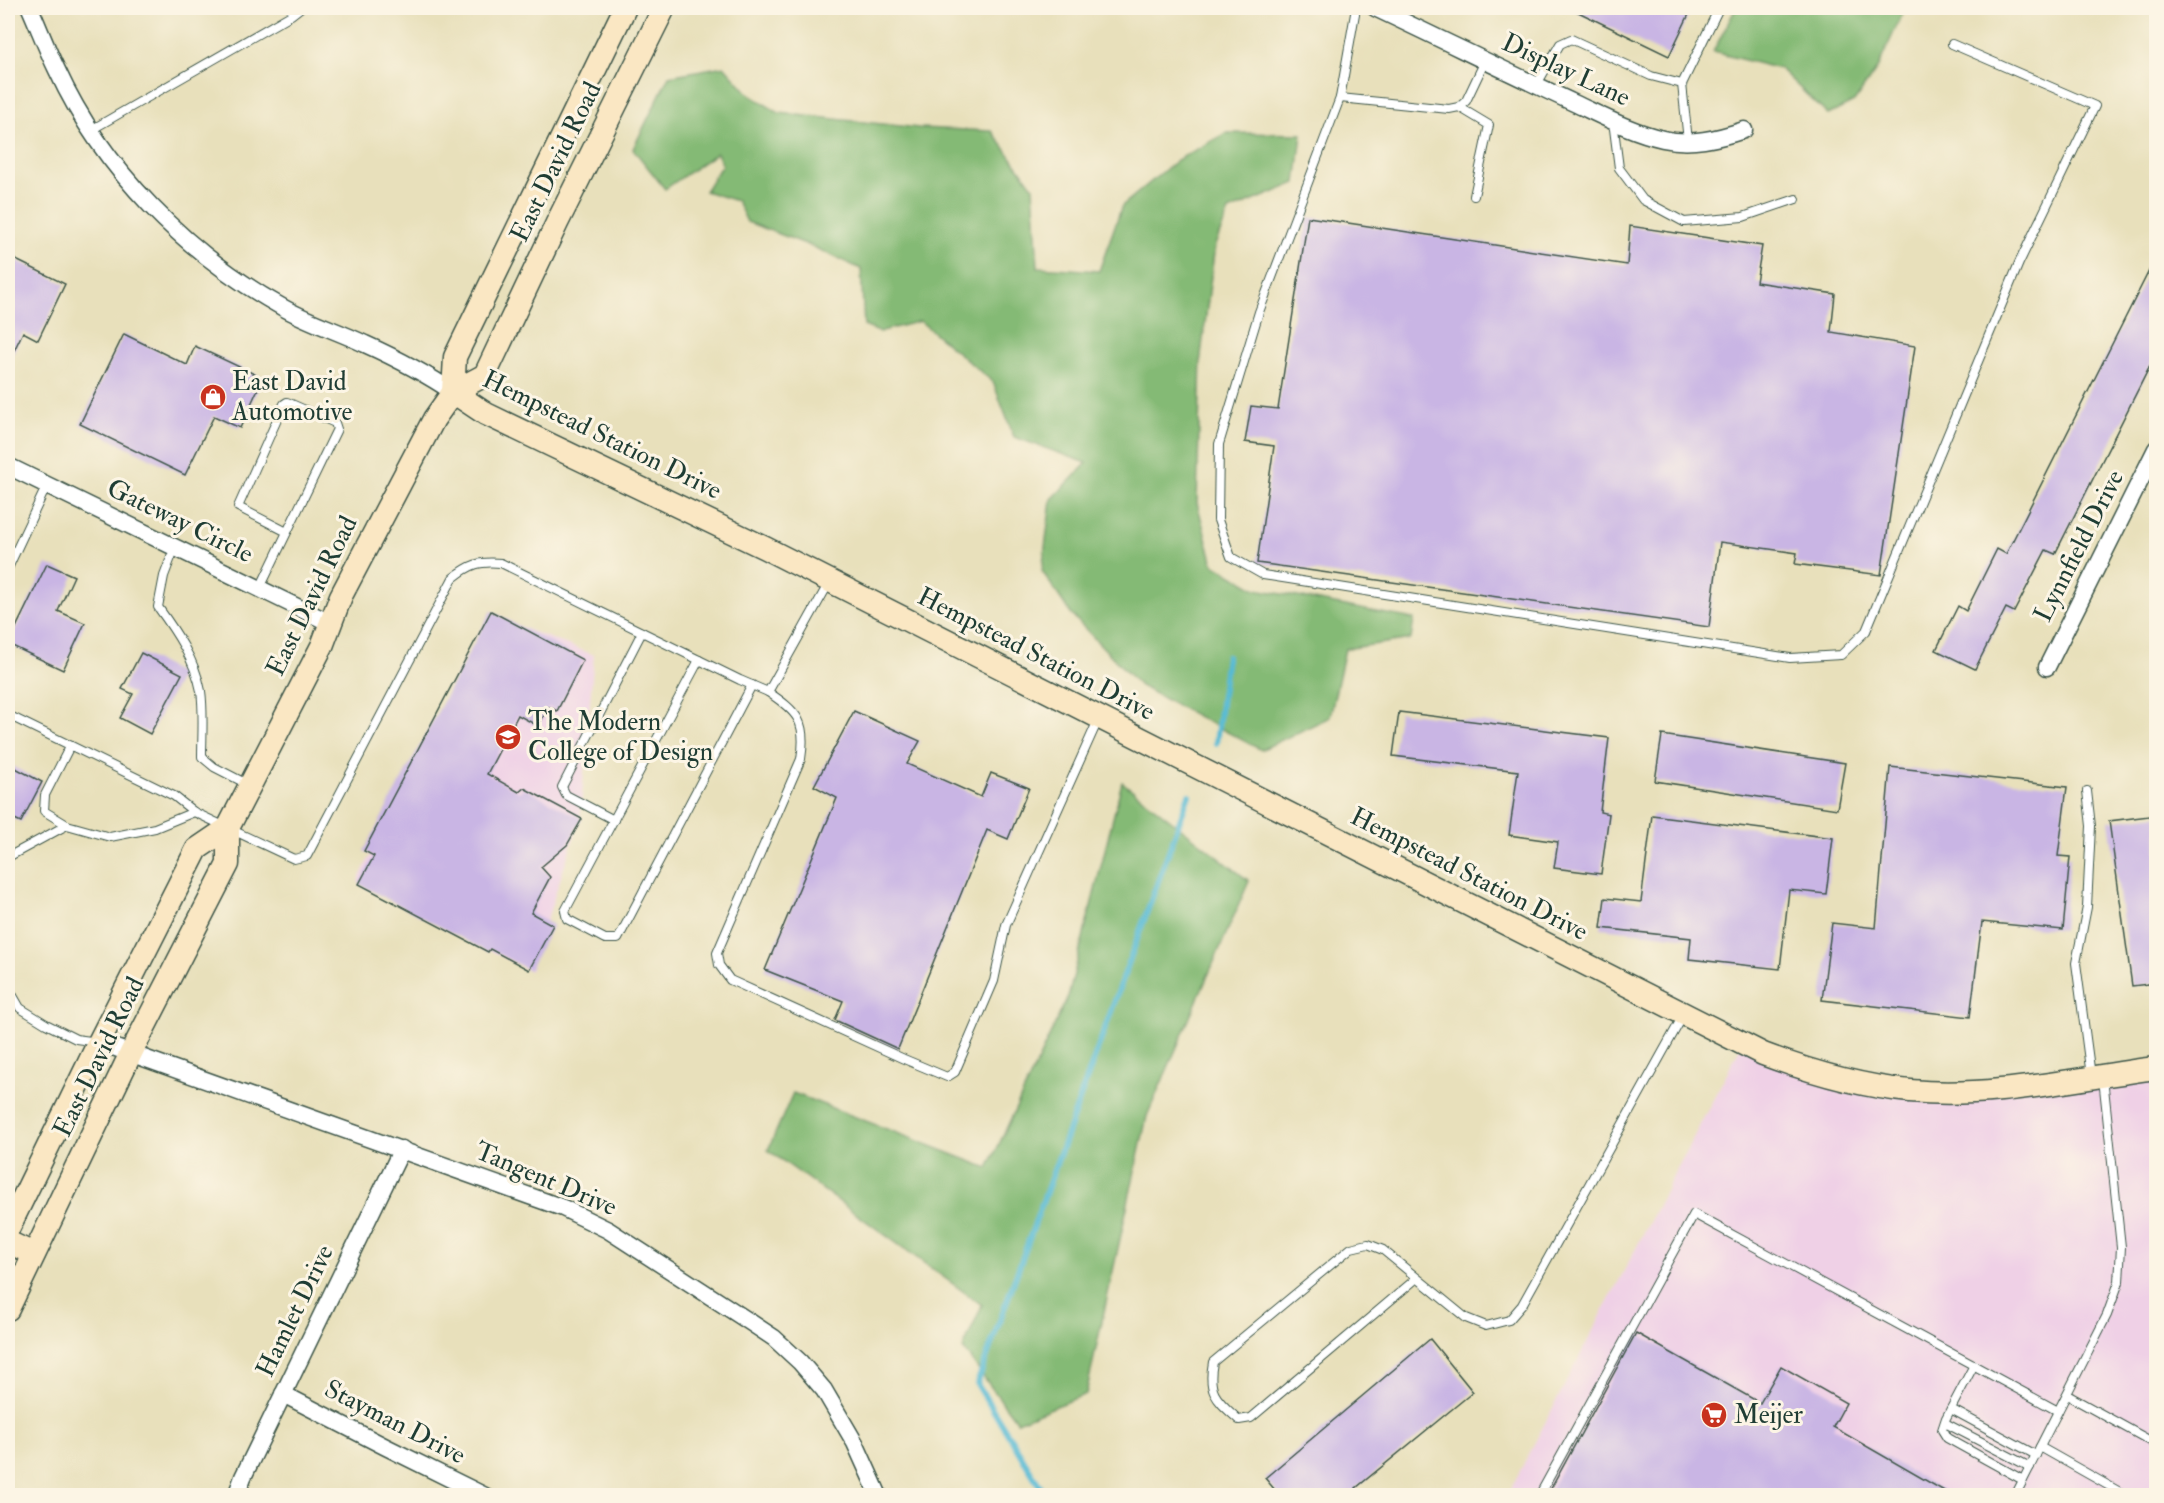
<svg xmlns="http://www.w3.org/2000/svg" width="2164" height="1503" font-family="'IM FELL Double Pica',serif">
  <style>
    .built { fill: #efd0e6 }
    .forest { fill: #84ba75; stroke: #527c54; stroke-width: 1.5 }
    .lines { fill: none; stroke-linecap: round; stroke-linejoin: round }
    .stream { stroke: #55bad4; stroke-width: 6 }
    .building { fill: #c9b5e4 }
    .lane-casing { stroke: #3d5548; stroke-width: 10 }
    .street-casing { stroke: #3d5548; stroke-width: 19 }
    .secondary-casing { stroke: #3d5548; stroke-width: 25 }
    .lane { stroke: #fff; stroke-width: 8 }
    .street { stroke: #fff; stroke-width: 16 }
    .secondary { stroke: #fae7c3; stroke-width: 22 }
    .labels { text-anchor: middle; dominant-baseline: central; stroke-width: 6; stroke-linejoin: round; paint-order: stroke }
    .street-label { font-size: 26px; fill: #1f3d34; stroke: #fcf5e5 }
    .poi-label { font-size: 26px; fill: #1f3d34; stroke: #fcf5e5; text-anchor: start }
  </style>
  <rect width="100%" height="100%" fill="#fcf5e5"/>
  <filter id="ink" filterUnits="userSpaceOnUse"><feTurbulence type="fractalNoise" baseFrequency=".0167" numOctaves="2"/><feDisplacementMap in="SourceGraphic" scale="12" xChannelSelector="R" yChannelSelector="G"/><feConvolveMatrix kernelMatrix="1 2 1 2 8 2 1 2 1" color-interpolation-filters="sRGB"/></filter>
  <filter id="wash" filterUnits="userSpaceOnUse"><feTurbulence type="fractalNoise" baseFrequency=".008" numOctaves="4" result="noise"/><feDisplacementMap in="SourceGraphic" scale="24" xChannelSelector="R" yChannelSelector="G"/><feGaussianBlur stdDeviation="1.35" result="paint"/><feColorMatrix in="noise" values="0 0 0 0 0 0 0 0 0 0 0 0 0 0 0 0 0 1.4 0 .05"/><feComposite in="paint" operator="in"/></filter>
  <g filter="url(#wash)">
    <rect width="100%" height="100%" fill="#e8e0bb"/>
    <g class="built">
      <path d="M489 615 594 655 580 819 530 971 358 881Z"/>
      <path d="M1742 1044 1763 1054 1951 1093 2156 1068V1495L1507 1496Z"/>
    </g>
    <g class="forest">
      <path d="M1736 8H1902L1904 10 1878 67 1854 102 1828 115 1780 69 1713 52Z"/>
      <path d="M724 66 750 95 779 113 919 128 992 131 1033 187 1038 267 1099 271 1122 206 1177 160 1226 133 1302 134 1296 183 1229 211 1215 245 1201 355 1197 503 1213 564 1256 589 1414 619 1411 639 1345 649 1330 717 1261 750 1140 686 1071 614 1042 571 1051 500 1087 463 1014 437 993 382 920 321 879 332 864 326 861 269 811 246 747 222 737 201 705 191 722 165 717 153 665 189 633 149 669 76Z"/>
      <path d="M1122 782 1249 881 1147 1116 1086 1394 1017 1422 963 1349 982 1305 768 1150 793 1093 988 1168 1069 994Z"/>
    </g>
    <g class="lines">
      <g class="stream">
        <path d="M1216 743 1227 656"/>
        <path d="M1046 1496 977 1384 1189 795"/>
      </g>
    </g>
    <g id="blocks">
      <g class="building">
        <path d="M1570 8H1692L1669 56Z"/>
        <path d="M1308 217 1627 265 1630 226 1762 246 1756 282 1835 294 1831 332 1915 346 1881 575 1795 564 1797 553 1720 542 1709 627 1257 563 1274 446 1245 442 1251 406 1278 409Z"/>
        <path d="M2157 255V352L2055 554 2046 550 2014 612 2006 608 1975 669 1936 650 1958 606 1966 611 1997 549 2006 554Z"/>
        <path d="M8 256 65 284 38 340 23 332 8 363Z"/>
        <path d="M124 334 187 365 195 346 263 378 240 428 214 416 185 475 80 424Z"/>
        <path d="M47 564 74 576 58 611 85 623 63 670 8 644Z"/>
        <path d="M491 611 583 660 557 711 549 707 538 726 518 715 487 774 519 792 524 788 582 819 567 845 541 867 550 877 531 913 553 925 529 970 490 949 488 952 359 884 374 856 364 851Z"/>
        <path d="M141 653 182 674 150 734 120 718 133 694 122 689Z"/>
        <path d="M854 711 920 741 907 764 981 797 991 773 1029 788 1008 839 987 830 898 1049 835 1020 843 1001 765 970 837 798 814 786Z"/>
        <path d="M1399 712 1609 738 1600 812 1609 814 1601 874 1554 868 1558 842 1509 835 1518 771 1393 756Z"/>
        <path d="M1662 735 1845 763 1837 809 1655 781Z"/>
        <path d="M8 764 42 782 21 822 8 816Z"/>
        <path d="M1890 767 2067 787 2058 856 2070 857 2063 930 1982 922 1970 1017 1822 1000 1832 923 1876 928Z"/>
        <path d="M1652 815 1833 838 1826 894 1789 890 1780 969 1689 959 1691 938 1601 928 1605 898 1641 902Z"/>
        <path d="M2157 815V983L2132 986 2109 821Z"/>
        <path d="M1636 1333 1760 1403 1781 1366 1846 1403 1833 1427 1953 1496H1547Z"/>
        <path d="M1430 1339 1473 1392 1356 1488 1361 1496H1280L1265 1478Z"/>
      </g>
    </g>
  </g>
  <g filter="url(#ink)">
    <use href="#blocks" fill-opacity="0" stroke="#3d5548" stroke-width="1.5"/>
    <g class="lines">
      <defs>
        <g id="lane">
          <path d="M1356 8 1340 98 1449 109 1459 107 1466 101 1485 61"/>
          <path d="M1682 84 1688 141"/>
          <path d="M1536 86 1560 44 1571 39 1651 76 1682 84 1719 8"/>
          <path d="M1340 98 1259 312 1219 444 1218 520 1231 557 1263 575 1790 658 1841 655 1866 631 2019 263 2095 106 1952 44"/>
          <path d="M1459 107 1489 125 1474 196"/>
          <path d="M1613 121 1619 168 1643 200 1684 222 1743 217 1796 199"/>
          <path d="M91 130 291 15 300 8"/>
          <path d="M175 547 164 576 158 607C176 632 195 660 201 691 204 712 202 736 202 757L214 767 249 785"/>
          <path d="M8 568 47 485"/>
          <path d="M830 581 768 692C798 712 807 722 801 759L717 953 719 965 730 980 904 1059 947 1077 955 1072 994 981 1006 925 1099 718"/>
          <path d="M260 588 337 429 335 423 287 402 284 404 238 507 287 532"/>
          <path d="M699 660 565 911 567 919 605 939H618L752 685"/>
          <path d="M8 715 174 796 194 812 294 859 307 856 453 578C471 564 479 561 501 563L740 680 768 692"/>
          <path d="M70 746 45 795 44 811 67 825 110 837 155 828 194 812"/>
          <path d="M2087 791 2091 826 2087 907 2076 963 2091 1076"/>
          <path d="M614 820 566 795 562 787 642 632"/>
          <path d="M8 857 67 825"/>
          <path d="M8 987 20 1008 46 1024 76 1039 98 1042"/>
          <path d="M1417 1278 1251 1418 1239 1420C1217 1400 1207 1394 1213 1362L1351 1248 1368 1244 1383 1250 1466 1318 1486 1326 1509 1320 1522 1305 1684 1014"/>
          <path d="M1974 1365 1946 1418 1942 1430 1947 1438 2023 1480"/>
          <path d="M2067 1395 2156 1444"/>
          <path d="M1951 1409 2036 1455"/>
          <path d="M1945 1423 2030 1467"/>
          <path d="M2040 1447 2127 1496"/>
          <path d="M1539 1496 1694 1214 2058 1411"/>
          <path d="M2015 1496 2107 1315 2119 1282 2121 1247 2103 1078"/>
        </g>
        <g id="street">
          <path d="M30 8C39 28 47 50 57 70 103 170 187 254 282 307 308 322 338 331 365 344 396 358 425 373 453 392"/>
          <path d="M1375 8C1441 39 1507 72 1574 103 1602 116 1632 132 1663 139 1691 145 1717 139 1744 130"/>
          <path d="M8 466 330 623"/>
          <path d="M2047 667 2156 449"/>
          <path d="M99 1042 563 1208 608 1230 750 1322 774 1338 800 1362 824 1390 855 1443 879 1496"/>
          <path d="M283 1394 384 1446 485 1496"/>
          <path d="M236 1496 243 1477 402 1149"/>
        </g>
        <g id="secondary">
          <path d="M453 392 486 414 765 548 1763 1054C1811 1072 1859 1086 1910 1091 1992 1099 2076 1078 2156 1068"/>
          <path d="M453 392 455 357 625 8"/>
          <path d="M8 1229 99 1042 197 849 228 828"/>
          <path d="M8 1242 34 1254"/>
          <path d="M8 1309 131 1053 228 864V828L322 646 341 596 434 419 453 392 485 375 557 223 664 8"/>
        </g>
      </defs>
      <use href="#lane" class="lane-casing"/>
      <use href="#street" class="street-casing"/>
      <use href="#secondary" class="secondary-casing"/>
      <use href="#lane" class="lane"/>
      <use href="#street" class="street"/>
      <use href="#secondary" class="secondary"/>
    </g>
  </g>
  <defs>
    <symbol id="shop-disc" viewBox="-11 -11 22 22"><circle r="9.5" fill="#c8321e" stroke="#fcf5e5"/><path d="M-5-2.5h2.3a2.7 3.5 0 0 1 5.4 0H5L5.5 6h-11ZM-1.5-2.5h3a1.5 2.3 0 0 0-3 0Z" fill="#fff"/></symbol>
    <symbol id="university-disc" viewBox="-11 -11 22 22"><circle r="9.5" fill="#c8321e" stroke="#fcf5e5"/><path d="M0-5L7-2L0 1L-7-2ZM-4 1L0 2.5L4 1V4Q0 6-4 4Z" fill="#fff"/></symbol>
    <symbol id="supermarket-disc" viewBox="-11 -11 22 22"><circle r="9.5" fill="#c8321e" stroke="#fcf5e5"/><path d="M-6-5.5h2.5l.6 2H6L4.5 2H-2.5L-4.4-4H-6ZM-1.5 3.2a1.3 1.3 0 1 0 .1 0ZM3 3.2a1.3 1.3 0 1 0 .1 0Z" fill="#fff"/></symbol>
  </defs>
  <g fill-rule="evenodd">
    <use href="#shop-disc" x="198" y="382" width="30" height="30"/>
    <use href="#university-disc" x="493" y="722" width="30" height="30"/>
    <use href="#supermarket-disc" x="1699" y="1400" width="30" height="30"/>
  </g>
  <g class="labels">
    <g class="street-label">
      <text transform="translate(1566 70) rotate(25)">Display Lane</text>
      <text transform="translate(556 162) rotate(-64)">East David Road</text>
      <text transform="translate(602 435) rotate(26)">Hempstead Station Drive</text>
      <text transform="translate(180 521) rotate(26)">Gateway Circle</text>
      <text transform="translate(2079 546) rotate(-63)">Lynnfield Drive</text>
      <text transform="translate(312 596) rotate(-64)">East David Road</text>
      <text transform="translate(1036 654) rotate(27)">Hempstead Station Drive</text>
      <text transform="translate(1469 874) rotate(27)">Hempstead Station Drive</text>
      <text transform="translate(99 1057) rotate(-64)">East David Road</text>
      <text transform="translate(546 1179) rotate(23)">Tangent Drive</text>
      <text transform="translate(295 1311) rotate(-64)">Hamlet Drive</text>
      <text transform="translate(395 1422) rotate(27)">Stayman Drive</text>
    </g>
    <g class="poi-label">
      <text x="232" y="382">East David<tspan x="232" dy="30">Automotive</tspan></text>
      <text x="528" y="722">The Modern<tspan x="528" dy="30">College of Design</tspan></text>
      <text x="1734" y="1415">Meijer</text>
    </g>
  </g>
  <rect width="2164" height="1503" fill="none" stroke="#fcf5e5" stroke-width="30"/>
</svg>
